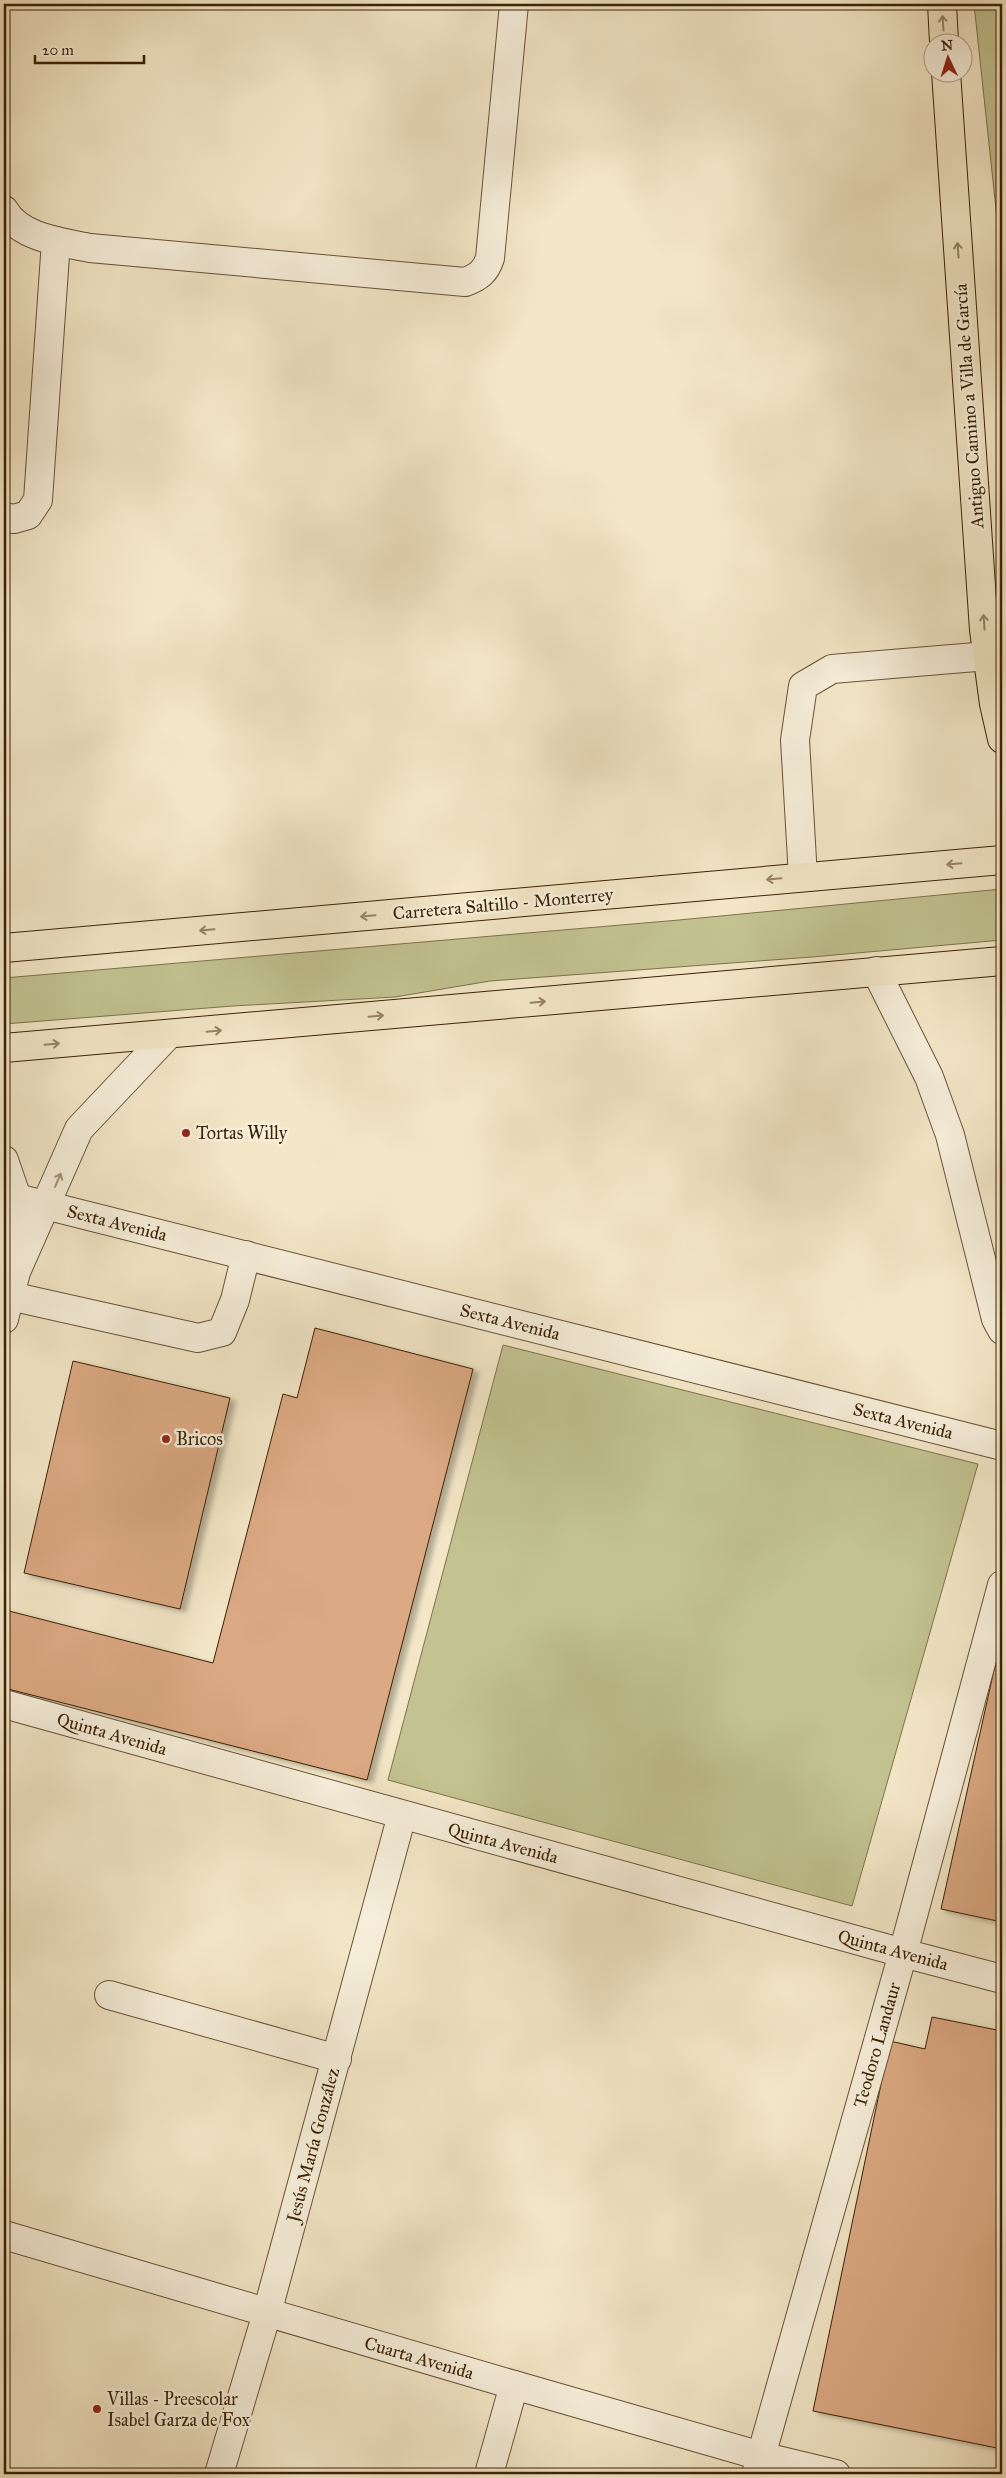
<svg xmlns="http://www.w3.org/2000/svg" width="1006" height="2478" font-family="'IM FELL Great Primer',serif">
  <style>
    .green { fill: #c2c391; stroke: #7e724a }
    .building { fill: #dba983; stroke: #3a2204; filter: url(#shadow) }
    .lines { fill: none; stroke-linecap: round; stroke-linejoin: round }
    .minor-casing { stroke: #685335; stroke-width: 30 }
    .major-casing { stroke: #3a2204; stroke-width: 30 }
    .minor { stroke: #f7efdb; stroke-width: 28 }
    .major { stroke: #f3e7c7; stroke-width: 28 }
    .oneway { stroke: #968466 }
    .oneway2 { stroke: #a2937a }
    .poi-dot { fill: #8f2418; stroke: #f7efdb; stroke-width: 2 }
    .labels { text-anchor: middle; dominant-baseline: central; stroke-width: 5; stroke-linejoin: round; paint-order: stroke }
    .street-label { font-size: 18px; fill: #3a2204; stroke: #f7efdb }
    .poi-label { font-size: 18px; fill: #3a2204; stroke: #f7efdb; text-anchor: start }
  </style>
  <defs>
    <filter id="shadow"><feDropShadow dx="5.5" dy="3" stdDeviation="2.5" flood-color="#0004"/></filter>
  </defs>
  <rect width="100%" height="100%" fill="#f3e7c7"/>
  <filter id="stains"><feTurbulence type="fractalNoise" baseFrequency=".004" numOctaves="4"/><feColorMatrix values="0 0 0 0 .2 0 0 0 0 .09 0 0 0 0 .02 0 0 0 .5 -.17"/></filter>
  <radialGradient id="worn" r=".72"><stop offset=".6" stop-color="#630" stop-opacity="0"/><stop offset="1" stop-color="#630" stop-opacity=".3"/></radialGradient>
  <g class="green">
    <path d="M974 4H1002V236L999 237Z"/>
    <path d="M1002 889V940L812 957 490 981 395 997 233 1006 4 1024V978L679 920Z"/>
    <path d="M503 1345 978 1464 852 1906 388 1780Z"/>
  </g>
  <g class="building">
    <path d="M315 1328 473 1369 367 1780 4 1688 5 1610 213 1663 283 1394 297 1398Z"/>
    <path d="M73 1361 230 1398 180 1609 24 1573Z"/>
    <path d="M1002 1634V1922L941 1909Z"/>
    <path d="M932 2017 1002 2031V2449L813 2411 890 2041 925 2049Z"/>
  </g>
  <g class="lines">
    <defs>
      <g id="minor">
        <path d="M4 210C20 238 61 242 90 248L465 282C479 277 486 271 490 258L514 4"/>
        <path d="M4 517 14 519 28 515 38 500 56 241"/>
        <path d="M803 877 795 740 803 686 832 669 988 656"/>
        <path d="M876 971 929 1077 950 1135 996 1319 1002 1330"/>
        <path d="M4 1160 17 1198V1260"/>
        <path d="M17 1198 1002 1446"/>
        <path d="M10 1296 198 1338 222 1332 235 1300 246 1255"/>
        <path d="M4 1319 16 1272 79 1129 168 1035"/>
        <path d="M4 1704 903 1953 1002 1979"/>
        <path d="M109 1995 337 2059"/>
        <path d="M4 2235 514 2385 761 2456 836 2474"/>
        <path d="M219 2474 267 2313 402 1815"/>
        <path d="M489 2474 514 2385"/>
        <path d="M756 2474 903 1953 1002 1585"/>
      </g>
      <g id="major">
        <path d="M942 4 944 42"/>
        <path d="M946 72 984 630 994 704 1002 739"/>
        <path d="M4 948 1002 860"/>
        <path d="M4 1048 1002 961"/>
      </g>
    </defs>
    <use href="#minor" class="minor-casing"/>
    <use href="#major" class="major-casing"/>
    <use href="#minor" class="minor"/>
    <use href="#major" class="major"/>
  </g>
  <defs><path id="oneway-shaft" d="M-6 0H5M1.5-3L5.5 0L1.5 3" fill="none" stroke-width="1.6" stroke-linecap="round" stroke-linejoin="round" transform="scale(1.25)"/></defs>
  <g class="oneway">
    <use href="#oneway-shaft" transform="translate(943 23) rotate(-94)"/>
    <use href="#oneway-shaft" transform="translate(958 250) rotate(-94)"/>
    <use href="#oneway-shaft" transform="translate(984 622) rotate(-94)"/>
    <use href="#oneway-shaft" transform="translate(954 864) rotate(175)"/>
    <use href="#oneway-shaft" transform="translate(774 879) rotate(175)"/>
    <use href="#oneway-shaft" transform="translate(368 916) rotate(175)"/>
    <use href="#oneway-shaft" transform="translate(207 930) rotate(175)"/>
    <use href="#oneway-shaft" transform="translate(538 1002) rotate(-5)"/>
    <use href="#oneway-shaft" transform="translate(376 1016) rotate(-5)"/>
    <use href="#oneway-shaft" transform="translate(214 1031) rotate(-5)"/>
    <use href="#oneway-shaft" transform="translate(52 1044) rotate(-5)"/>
  </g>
  <use class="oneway2" href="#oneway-shaft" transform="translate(58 1180) rotate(-67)"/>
  <g class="poi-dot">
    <circle cx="186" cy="1133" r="5"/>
    <circle cx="166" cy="1439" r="5"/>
    <circle cx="97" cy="2409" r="5"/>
  </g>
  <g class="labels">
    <g class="street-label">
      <text transform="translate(969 406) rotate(-94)">Antiguo Camino a Villa de García</text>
      <text transform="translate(503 904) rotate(-5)">Carretera Saltillo - Monterrey</text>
      <text transform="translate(117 1223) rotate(14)">Sexta Avenida</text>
      <text transform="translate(510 1322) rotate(14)">Sexta Avenida</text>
      <text transform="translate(903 1421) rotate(14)">Sexta Avenida</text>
      <text transform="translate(112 1734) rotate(16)">Quinta Avenida</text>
      <text transform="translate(503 1843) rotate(15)">Quinta Avenida</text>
      <text transform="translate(893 1950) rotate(15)">Quinta Avenida</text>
      <text transform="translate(877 2045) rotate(-74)">Teodoro Landaur</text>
      <text transform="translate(313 2145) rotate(-75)">Jesús María González</text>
      <text transform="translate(419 2358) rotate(16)">Cuarta Avenida</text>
    </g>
    <g class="poi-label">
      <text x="196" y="1133">Tortas Willy</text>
      <text x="176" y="1439">Bricos</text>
      <text x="107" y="2399">Villas - Preescolar<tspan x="107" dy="21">Isabel Garza de Fox</tspan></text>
    </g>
  </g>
  <rect width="1006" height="2478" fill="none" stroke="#f3e7c7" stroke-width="20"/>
  <rect x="5" y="5" width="996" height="2468" fill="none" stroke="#3a2204" stroke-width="2.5"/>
  <rect x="10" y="10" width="986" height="2458" fill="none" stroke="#3a2204"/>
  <g transform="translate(948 58) rotate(356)"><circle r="24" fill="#f7efdb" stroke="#ab9d85"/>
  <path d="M0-4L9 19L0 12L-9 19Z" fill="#8f2418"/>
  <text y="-8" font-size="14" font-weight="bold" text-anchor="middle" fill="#3a2204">N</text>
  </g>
  <path d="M35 55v8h109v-8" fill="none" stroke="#3a2204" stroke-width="2.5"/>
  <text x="42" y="55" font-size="15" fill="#3a2204" stroke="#f7efdb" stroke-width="4" paint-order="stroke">20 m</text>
  <rect width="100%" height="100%" filter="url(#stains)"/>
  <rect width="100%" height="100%" fill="url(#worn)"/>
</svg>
